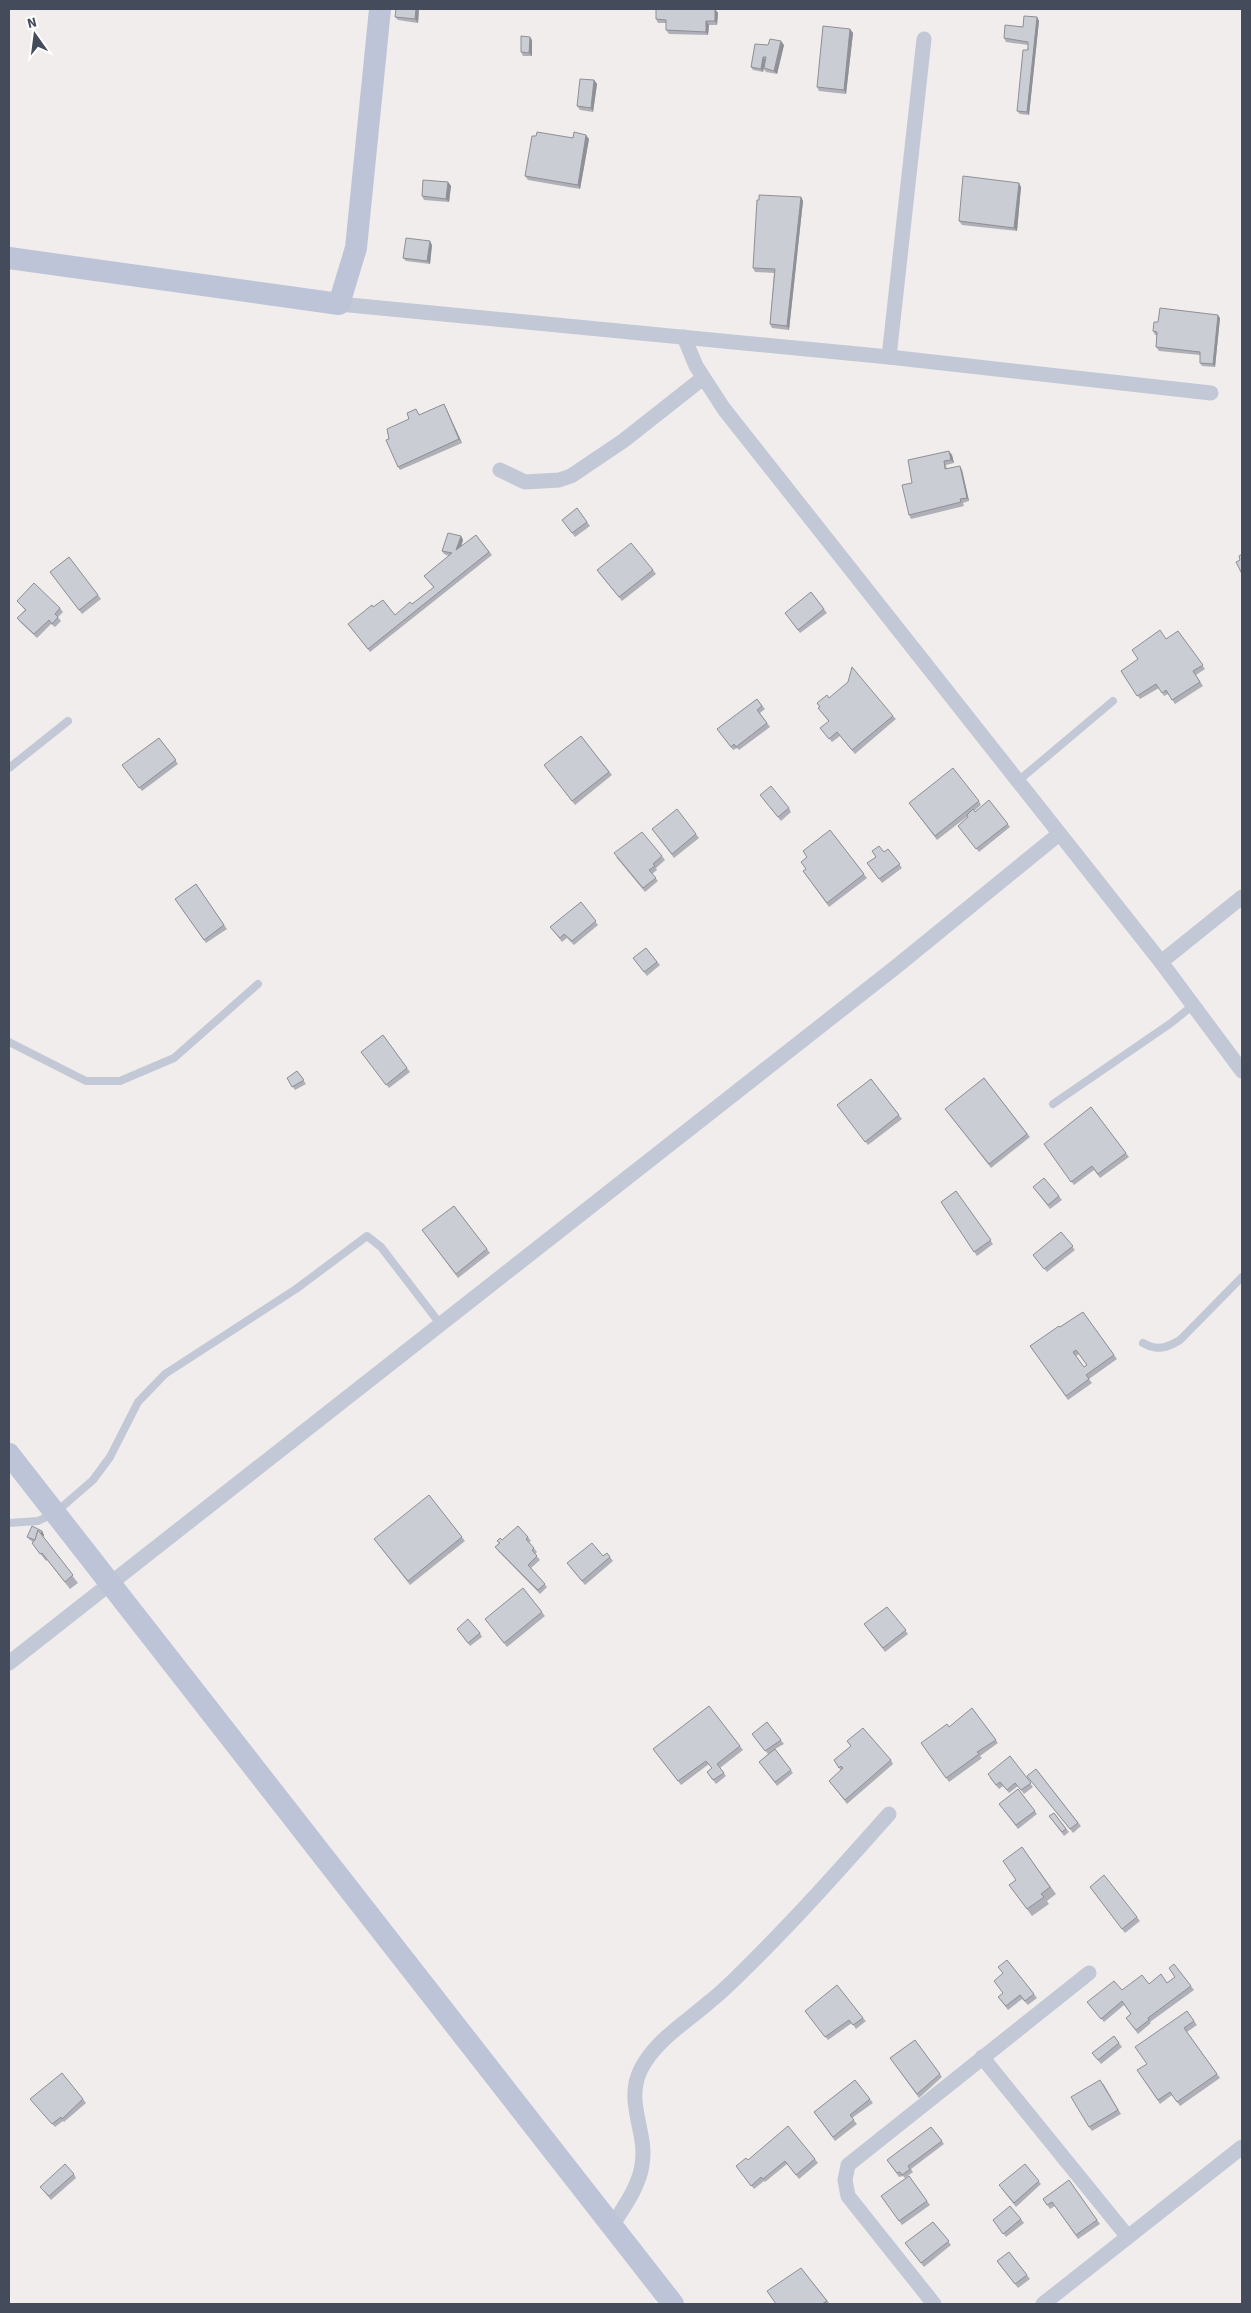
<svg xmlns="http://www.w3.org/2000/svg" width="1251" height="2313" font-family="'Source Sans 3',sans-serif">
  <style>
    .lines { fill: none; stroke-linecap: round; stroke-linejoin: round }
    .lane { stroke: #c2c8d5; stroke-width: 8 }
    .street { stroke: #c2c8d5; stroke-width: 15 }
    .secondary { stroke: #bec4d7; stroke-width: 22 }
    .wall { fill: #afb0b7; fill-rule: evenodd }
    .shaded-wall { fill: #8e9095 }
    .building { fill: #cbcdd5; stroke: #8e9095; fill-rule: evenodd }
  </style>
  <rect width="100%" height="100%" fill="#f0edec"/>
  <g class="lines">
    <g class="lane">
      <path d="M9 768 68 721"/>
      <path d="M1018 781 1113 701"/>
      <path d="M9 1042 86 1081H120L174 1058 258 984"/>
      <path d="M1053 1104 1171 1023 1192 1006"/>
      <path d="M1143 1343C1157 1351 1167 1348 1180 1340L1242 1277"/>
      <path d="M9 1523 38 1521 55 1513 93 1480 110 1457 138 1402 165 1374 296 1289 367 1236 381 1247 441 1325"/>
    </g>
    <g class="street">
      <path d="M339 304 889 357 1211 393"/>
      <path d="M684 337 696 366 724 409 1161 962 1242 1071"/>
      <path d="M889 357 924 39"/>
      <path d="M500 470 525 482 559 480 571 476 623 441 703 378"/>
      <path d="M1161 962 1242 897"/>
      <path d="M9 1663 897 966 1059 834"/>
      <path d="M982 2057 1128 2237"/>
      <path d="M612 2226C623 2208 639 2187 642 2165 648 2132 624 2102 641 2069 655 2041 685 2023 708 2003 721 1993 733 1981 744 1970 795 1920 842 1867 889 1814"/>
      <path d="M934 2304 848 2196 845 2180 848 2165 1089 1973"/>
      <path d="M1043 2304 1242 2147"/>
    </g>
    <g class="secondary">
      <path d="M9 258 339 304 356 248 380 9"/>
      <path d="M9 1454 673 2304"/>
    </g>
  </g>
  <g class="wall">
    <path d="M396 9H419L418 23 398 20 395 17Z"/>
    <path d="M715 9 718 13 717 25H709L708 35 669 34 666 30V23H658L656 19Z"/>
    <path d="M1037 17 1039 21 1029 115 1020 114 1017 111 1028 45 1006 42 1004 38 1023 27Z"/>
    <path d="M850 29 853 33 846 94 819 91 817 87Z"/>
    <path d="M532 40V56H523L521 52Z"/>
    <path d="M768 45H784L777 74 766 72 764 69 763 72 753 70 751 67Z"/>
    <path d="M594 80 597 84 593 112 580 110 577 106Z"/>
    <path d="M573 138 589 139 580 189 528 180 525 176Z"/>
    <path d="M448 182 451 186 449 202 424 200 422 196Z"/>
    <path d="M1021 187 1017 231 962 225 959 221Z"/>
    <path d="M801 197 803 201 789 330 772 328 770 324 774 273 755 272 753 268Z"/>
    <path d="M432 245 430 264 406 261 403 258Z"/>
    <path d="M1220 318 1215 367 1202 366 1200 363V355L1159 351 1156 347 1157 335H1155L1153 331 1158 322Z"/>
    <path d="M444 404 446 408 462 443 400 470 398 467 389 439 419 415Z"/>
    <path d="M952 455 954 463 946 465 947 469 962 470 969 501 963 503 964 506 911 519 909 515 912 483Z"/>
    <path d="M577 508 590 526 575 537 562 520Z"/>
    <path d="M476 535 492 555 370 652 348 624 373 607 395 615 412 604 434 588 424 576 449 556 444 554 442 551 461 536 463 540 461 547Z"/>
    <path d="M69 557 101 599 82 614 50 572Z"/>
    <path d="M653 570 656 574 622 601 599 573Z"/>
    <path d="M811 592 827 613 800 633 785 613Z"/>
    <path d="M17 601 60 608 63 612 58 617 61 621 55 627 51 624 37 638 20 622 17 618 25 610Z"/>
    <path d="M1178 631 1205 669 1196 675 1203 686 1175 704 1168 694 1164 696 1159 688 1140 699 1121 671Z"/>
    <path d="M829 698 893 716 896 719 855 754 840 736 832 742 820 728 829 722 818 708 820 707 817 703Z"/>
    <path d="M757 699 765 709 760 713 770 727 739 750 737 748 733 750 717 729Z"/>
    <path d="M581 736 612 775 575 805 544 765Z"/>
    <path d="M159 738 178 764 142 791 122 765Z"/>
    <path d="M763 799 789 808 791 812 781 821Z"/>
    <path d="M989 800 1010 827 979 852 958 826 968 817V816L937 840 909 803 979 801 981 805 974 811 975 812Z"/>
    <path d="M652 829 696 834 699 838 674 858Z"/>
    <path d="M830 830 867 878 829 907 803 871 806 869Z"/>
    <path d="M888 849 902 868 882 883 867 863Z"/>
    <path d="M662 856 665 860 656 868 657 870 652 874 658 881 645 892 616 857Z"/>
    <path d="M196 884 227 929 206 943 175 899Z"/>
    <path d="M581 902 598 925 574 945 567 938 562 942 550 927Z"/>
    <path d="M646 948 660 965 647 976 633 958Z"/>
    <path d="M383 1035 410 1072 389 1088 361 1052Z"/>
    <path d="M297 1071 306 1084 295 1090 287 1078Z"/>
    <path d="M984 1078 1030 1137 991 1168 945 1109Z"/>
    <path d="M871 1079 902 1119 868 1145 837 1105Z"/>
    <path d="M1091 1107 1129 1157 1100 1178 1094 1170 1074 1185 1044 1144Z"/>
    <path d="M1033 1187 1059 1196 1062 1200 1050 1209Z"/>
    <path d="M956 1191 993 1244 977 1256 941 1202Z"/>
    <path d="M454 1206 490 1253 458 1278 422 1230Z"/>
    <path d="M1061 1232 1075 1250 1047 1272 1033 1255Z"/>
    <path d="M1083 1312 1117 1359 1089 1379 1092 1383 1068 1400 1030 1346ZM1079 1354 1087 1365 1084 1367 1076 1356Z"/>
    <path d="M429 1495 465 1541 410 1585 377 1543Z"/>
    <path d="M42 1531 44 1535 43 1537 78 1583 70 1589 47 1560 46 1561 32 1543 33 1542 30 1540 27 1537Z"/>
    <path d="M528 1537 531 1541 529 1542 537 1552 535 1554 540 1560 531 1568 547 1587 540 1594 498 1551 495 1547 502 1540Z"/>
    <path d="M607 1553 613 1561 585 1585 570 1567 603 1556Z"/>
    <path d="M523 1588 545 1616 507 1647 485 1619Z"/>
    <path d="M887 1607 908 1634 885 1652 864 1624Z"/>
    <path d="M457 1629 480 1633 482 1637 470 1646Z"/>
    <path d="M709 1706 743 1750 720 1768 726 1776 716 1784 707 1772 712 1768 709 1764 681 1785 653 1749Z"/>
    <path d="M972 1708 998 1743 980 1756 982 1758 949 1782 921 1743 949 1727Z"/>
    <path d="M767 1722 784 1744 775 1749 793 1773 777 1786 759 1762 768 1754 752 1734Z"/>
    <path d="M847 1741 891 1760 893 1764 847 1804 829 1781 841 1771 834 1760 851 1746Z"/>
    <path d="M1010 1756 1033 1787 1024 1794 1018 1786 1009 1793 1003 1786 999 1789 990 1778Z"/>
    <path d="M1036 1769 1081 1826 1073 1833 1030 1779Z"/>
    <path d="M1018 1789 1037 1814 1018 1829 999 1804Z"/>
    <path d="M1054 1813 1069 1832 1064 1836 1049 1816Z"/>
    <path d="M1022 1847 1056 1894 1047 1901 1049 1904 1032 1916 1009 1885 1016 1880Z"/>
    <path d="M1090 1887 1137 1917 1140 1921 1125 1933Z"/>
    <path d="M1007 1960 1037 1998 1028 2005 1022 1999 1008 2010 998 1997 1003 1993V1973Z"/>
    <path d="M1174 1964 1194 1990 1150 2022 1151 2023 1138 2034 1126 2018 1131 2014 1124 2005 1104 2022 1087 2002 1122 1990 1149 1984 1167 1983 1175 1977Z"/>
    <path d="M805 2011 863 2018 866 2021 856 2029 852 2023 828 2040Z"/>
    <path d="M1187 2011 1197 2025 1187 2032 1220 2078 1180 2106 1172 2095 1160 2104 1137 2070 1147 2064Z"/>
    <path d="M1114 2036 1122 2047 1101 2064 1092 2053Z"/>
    <path d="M915 2040 942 2077 919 2098 890 2058Z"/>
    <path d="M855 2080 873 2103 852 2118 857 2124 835 2141 814 2112Z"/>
    <path d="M1103 2083 1121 2114 1092 2131 1089 2127Z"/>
    <path d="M30 2099H83L86 2103 64 2122 63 2121 55 2127Z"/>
    <path d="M931 2127 944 2144 911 2169 913 2172 905 2178 903 2176 899 2177 887 2160Z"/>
    <path d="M815 2159 818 2163 799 2179 787 2164 765 2182 764 2181 754 2189 736 2166 748 2160Z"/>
    <path d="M1025 2164 1041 2184 1016 2207 1001 2188Z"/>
    <path d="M74 2174 76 2178 51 2200 40 2187Z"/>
    <path d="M909 2176 930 2205 902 2225 881 2196Z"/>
    <path d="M1069 2180 1100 2224 1078 2239 1055 2206 1050 2209 1043 2199Z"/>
    <path d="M1021 2219 1024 2223 1006 2237 993 2220Z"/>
    <path d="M933 2222 951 2245 924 2267 905 2243Z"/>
    <path d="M1009 2252 1030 2279 1018 2288 997 2261Z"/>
    <path d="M801 2268 830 2304H776Z"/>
  </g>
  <g class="shaded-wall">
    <path d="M416 9H419L418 23 415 19Z"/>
    <path d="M715 9 718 13 717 25 715 21Z"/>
    <path d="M1037 17 1039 21 1029 115 1027 112Z"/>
    <path d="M706 21 709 25 708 35 706 32Z"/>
    <path d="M850 29 853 33 846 94 844 90Z"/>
    <path d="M530 37 532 40V56L529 53Z"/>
    <path d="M781 41 784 45 777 74 774 71Z"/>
    <path d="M763 57 765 60 763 72 761 69Z"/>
    <path d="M594 80 597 84 593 112 591 108Z"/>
    <path d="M586 135 589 139 580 189 578 185Z"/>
    <path d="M448 182 451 186 449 202 446 199Z"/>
    <path d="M1019 183 1021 187 1017 231 1014 228Z"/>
    <path d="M801 197 803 201 789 330 787 326Z"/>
    <path d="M430 241 432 245 430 264 427 261Z"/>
    <path d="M1218 315 1220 318 1215 367 1213 364Z"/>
    <path d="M444 404 446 408 462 443 459 439Z"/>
    <path d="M949 451 952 455 954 463 951 460Z"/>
    <path d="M960 466 962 470 969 501 967 498Z"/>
    <path d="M461 536 463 540 459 554 456 550Z"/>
    <path d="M42 1531 44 1535 40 1545 37 1542Z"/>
  </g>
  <g class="building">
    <path d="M396 9H416L415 19 395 17Z"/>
    <path d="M656 9H715V21H706V32L666 30V20L656 19Z"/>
    <path d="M1024 16 1037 17 1027 112 1017 111 1023 50H1028V42L1004 38 1005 25 1023 27Z"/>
    <path d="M823 26 850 29 844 90 817 87Z"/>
    <path d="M521 36 530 37 529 53 521 52Z"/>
    <path d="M770 39 781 41 774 71 764 68 766 57H763L761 69 751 67 755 44 768 45Z"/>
    <path d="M580 79 594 80 591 108 577 106Z"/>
    <path d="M537 132 573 138 574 132 586 135 578 185 525 176 532 136H536Z"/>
    <path d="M963 176 1019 183 1014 228 959 221Z"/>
    <path d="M423 180 448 182 446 199 422 196Z"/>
    <path d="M759 195 801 197 787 326 770 324 775 269 753 268 757 200H759Z"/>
    <path d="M406 238 430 241 427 261 403 258Z"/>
    <path d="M1160 308 1218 315 1213 364 1200 363V352L1156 347 1157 332 1153 331 1154 322H1158Z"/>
    <path d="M444 404 459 439 398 467 386 440 389 439 387 429 409 419 407 413 416 409 419 415Z"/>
    <path d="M949 451 951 460 944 461 945 469 960 466 967 498 960 499 961 502 909 515 902 485 912 483 908 460Z"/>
    <path d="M577 508 587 522 572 533 562 520Z"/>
    <path d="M448 533 461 536 456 550 476 535 489 552 368 649 348 624 372 605 373 607 383 600 395 615 410 602 412 604 434 587 424 576 452 553 442 551Z"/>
    <path d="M631 543 653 570 619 597 597 570Z"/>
    <path d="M1242 554V574L1236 562 1240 560 1239 556Z"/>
    <path d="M69 557 98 595 79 610 50 572Z"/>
    <path d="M34 583 60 608 55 614 58 617 52 624 49 620 34 634 17 618 26 610 17 601Z"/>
    <path d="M811 592 824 609 798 630 785 613Z"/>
    <path d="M1160 630 1166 639 1178 631 1203 665 1193 671 1200 682 1172 700 1166 690 1162 693 1156 684 1137 696 1121 671 1138 659 1132 650Z"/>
    <path d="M852 667 893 716 852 750 837 732 829 739 820 728 829 721 818 708 820 707 817 703 827 695 829 698 848 682Z"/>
    <path d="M757 699 762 706 757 710 767 723 736 747 734 744 731 747 717 729Z"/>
    <path d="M581 736 609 772 572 801 544 765Z"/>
    <path d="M159 738 176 760 139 788 122 765Z"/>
    <path d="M953 768 979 801 935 836 909 803Z"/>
    <path d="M771 786 789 808 778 817 760 795Z"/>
    <path d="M989 800 1008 824 976 849 958 826 968 817 967 815 973 809 975 812Z"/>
    <path d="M677 809 696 834 672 854 652 829Z"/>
    <path d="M830 830 864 874 827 903 803 871 806 869 801 862 807 857 803 851Z"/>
    <path d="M642 832 662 856 653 864 655 866 649 870 656 878 643 888 614 853Z"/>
    <path d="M879 846 884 852 888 849 900 864 879 879 867 863 876 857 872 851Z"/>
    <path d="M196 884 224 925 204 940 175 899Z"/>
    <path d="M581 902 596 921 572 941 564 934 560 938 550 927Z"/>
    <path d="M646 948 657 962 644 972 633 958Z"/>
    <path d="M383 1035 407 1068 386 1085 361 1052Z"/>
    <path d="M297 1071 304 1080 292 1087 287 1078Z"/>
    <path d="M984 1078 1027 1134 989 1164 945 1109Z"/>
    <path d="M871 1079 899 1115 865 1142 837 1105Z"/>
    <path d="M1091 1107 1126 1153 1098 1174 1092 1166 1071 1182 1044 1144Z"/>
    <path d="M1044 1178 1059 1196 1048 1205 1033 1187Z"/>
    <path d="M956 1191 991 1240 974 1252 941 1202Z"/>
    <path d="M454 1206 487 1249 456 1274 422 1230Z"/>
    <path d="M1061 1232 1073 1246 1044 1269 1033 1255Z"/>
    <path d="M1083 1312 1114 1355 1086 1375 1089 1379 1066 1396 1030 1346 1059 1326 1060 1327ZM1076 1350 1087 1365 1084 1367 1073 1352Z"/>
    <path d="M429 1495 462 1537 408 1581 374 1539Z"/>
    <path d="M32 1526 42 1531 41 1534 38 1530 35 1540 27 1537Z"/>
    <path d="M518 1526 528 1537 526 1539 534 1548 532 1550 537 1556 528 1565 545 1584 538 1590 495 1547 500 1543 497 1541 500 1538 502 1540Z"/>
    <path d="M38 1530 73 1575 65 1582 42 1553 40 1554 32 1543 35 1540Z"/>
    <path d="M592 1543 603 1556 607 1553 610 1557 582 1581 567 1563Z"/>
    <path d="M523 1588 542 1612 504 1643 485 1619Z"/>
    <path d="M887 1607 906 1630 883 1648 864 1624Z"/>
    <path d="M468 1619 480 1633 468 1643 457 1629Z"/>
    <path d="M709 1706 740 1746 717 1764 724 1773 713 1780 707 1772 712 1768 706 1761 678 1781 653 1749Z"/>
    <path d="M972 1708 996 1740 977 1752 979 1754 946 1778 921 1743 947 1724 949 1727Z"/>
    <path d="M767 1722 781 1740 765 1751 752 1734Z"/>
    <path d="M863 1728 891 1760 845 1800 829 1781 843 1768 841 1766 839 1768 834 1760 851 1746 847 1741Z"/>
    <path d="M775 1749 791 1770 775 1782 759 1762Z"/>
    <path d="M1010 1756 1031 1783 1021 1790 1015 1783 1007 1790 1000 1782 996 1785 988 1774Z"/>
    <path d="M1036 1769 1078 1823 1070 1829 1027 1776Z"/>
    <path d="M1018 1789 1035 1811 1016 1825 999 1804Z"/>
    <path d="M1054 1813 1066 1829 1062 1832 1049 1816Z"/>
    <path d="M1022 1847 1050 1887 1041 1894 1044 1897 1027 1909 1009 1885 1016 1880 1003 1861Z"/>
    <path d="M1104 1875 1137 1917 1122 1929 1090 1887Z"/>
    <path d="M1007 1960 1034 1994 1025 2001 1020 1995 1006 2006 998 1997 1003 1993 994 1981 1003 1973 998 1967Z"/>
    <path d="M1174 1964 1191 1986 1148 2018 1149 2020 1136 2030 1126 2018 1131 2014 1122 2001 1101 2019 1087 2002 1114 1981 1122 1990 1142 1975 1149 1984 1161 1974 1167 1983 1175 1977 1169 1968Z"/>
    <path d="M837 1985 863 2018 853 2025 849 2020 825 2037 805 2011Z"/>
    <path d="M1187 2011 1194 2021 1184 2028 1217 2074 1177 2102 1170 2092 1158 2100 1137 2070 1147 2064 1135 2047Z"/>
    <path d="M1114 2036 1119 2043 1098 2060 1092 2053Z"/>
    <path d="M915 2040 940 2074 917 2094 890 2058Z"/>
    <path d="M62 2073 83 2099 62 2119 61 2117 52 2124 30 2099Z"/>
    <path d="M855 2080 870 2099 850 2115 854 2120 833 2137 814 2112Z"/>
    <path d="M1100 2080 1118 2110 1089 2127 1071 2097Z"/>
    <path d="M788 2126 815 2159 796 2175 785 2161 763 2179 761 2177 751 2186 736 2166 746 2158 748 2160Z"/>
    <path d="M931 2127 942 2141 908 2166 910 2169 902 2175 900 2172 897 2173 887 2160Z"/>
    <path d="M65 2164 74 2174 49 2196 40 2187Z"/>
    <path d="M1025 2164 1039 2181 1014 2203 999 2185Z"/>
    <path d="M909 2176 927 2201 899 2221 881 2196Z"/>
    <path d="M1069 2180 1097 2220 1076 2235 1052 2202 1047 2205 1043 2199Z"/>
    <path d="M1010 2206 1021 2219 1003 2234 993 2220Z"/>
    <path d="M933 2222 949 2241 921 2263 905 2243Z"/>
    <path d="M1009 2252 1027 2275 1015 2284 997 2261Z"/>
    <path d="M801 2268 827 2301 822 2304H776L767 2291Z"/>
  </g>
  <rect width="1251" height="2313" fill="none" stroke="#444b5b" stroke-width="20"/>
  <g transform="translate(35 35) rotate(346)" stroke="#ffffff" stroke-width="4" paint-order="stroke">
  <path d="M0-4L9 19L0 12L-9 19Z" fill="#444b5b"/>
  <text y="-8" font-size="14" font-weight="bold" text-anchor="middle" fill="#444b5b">N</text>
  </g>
</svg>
